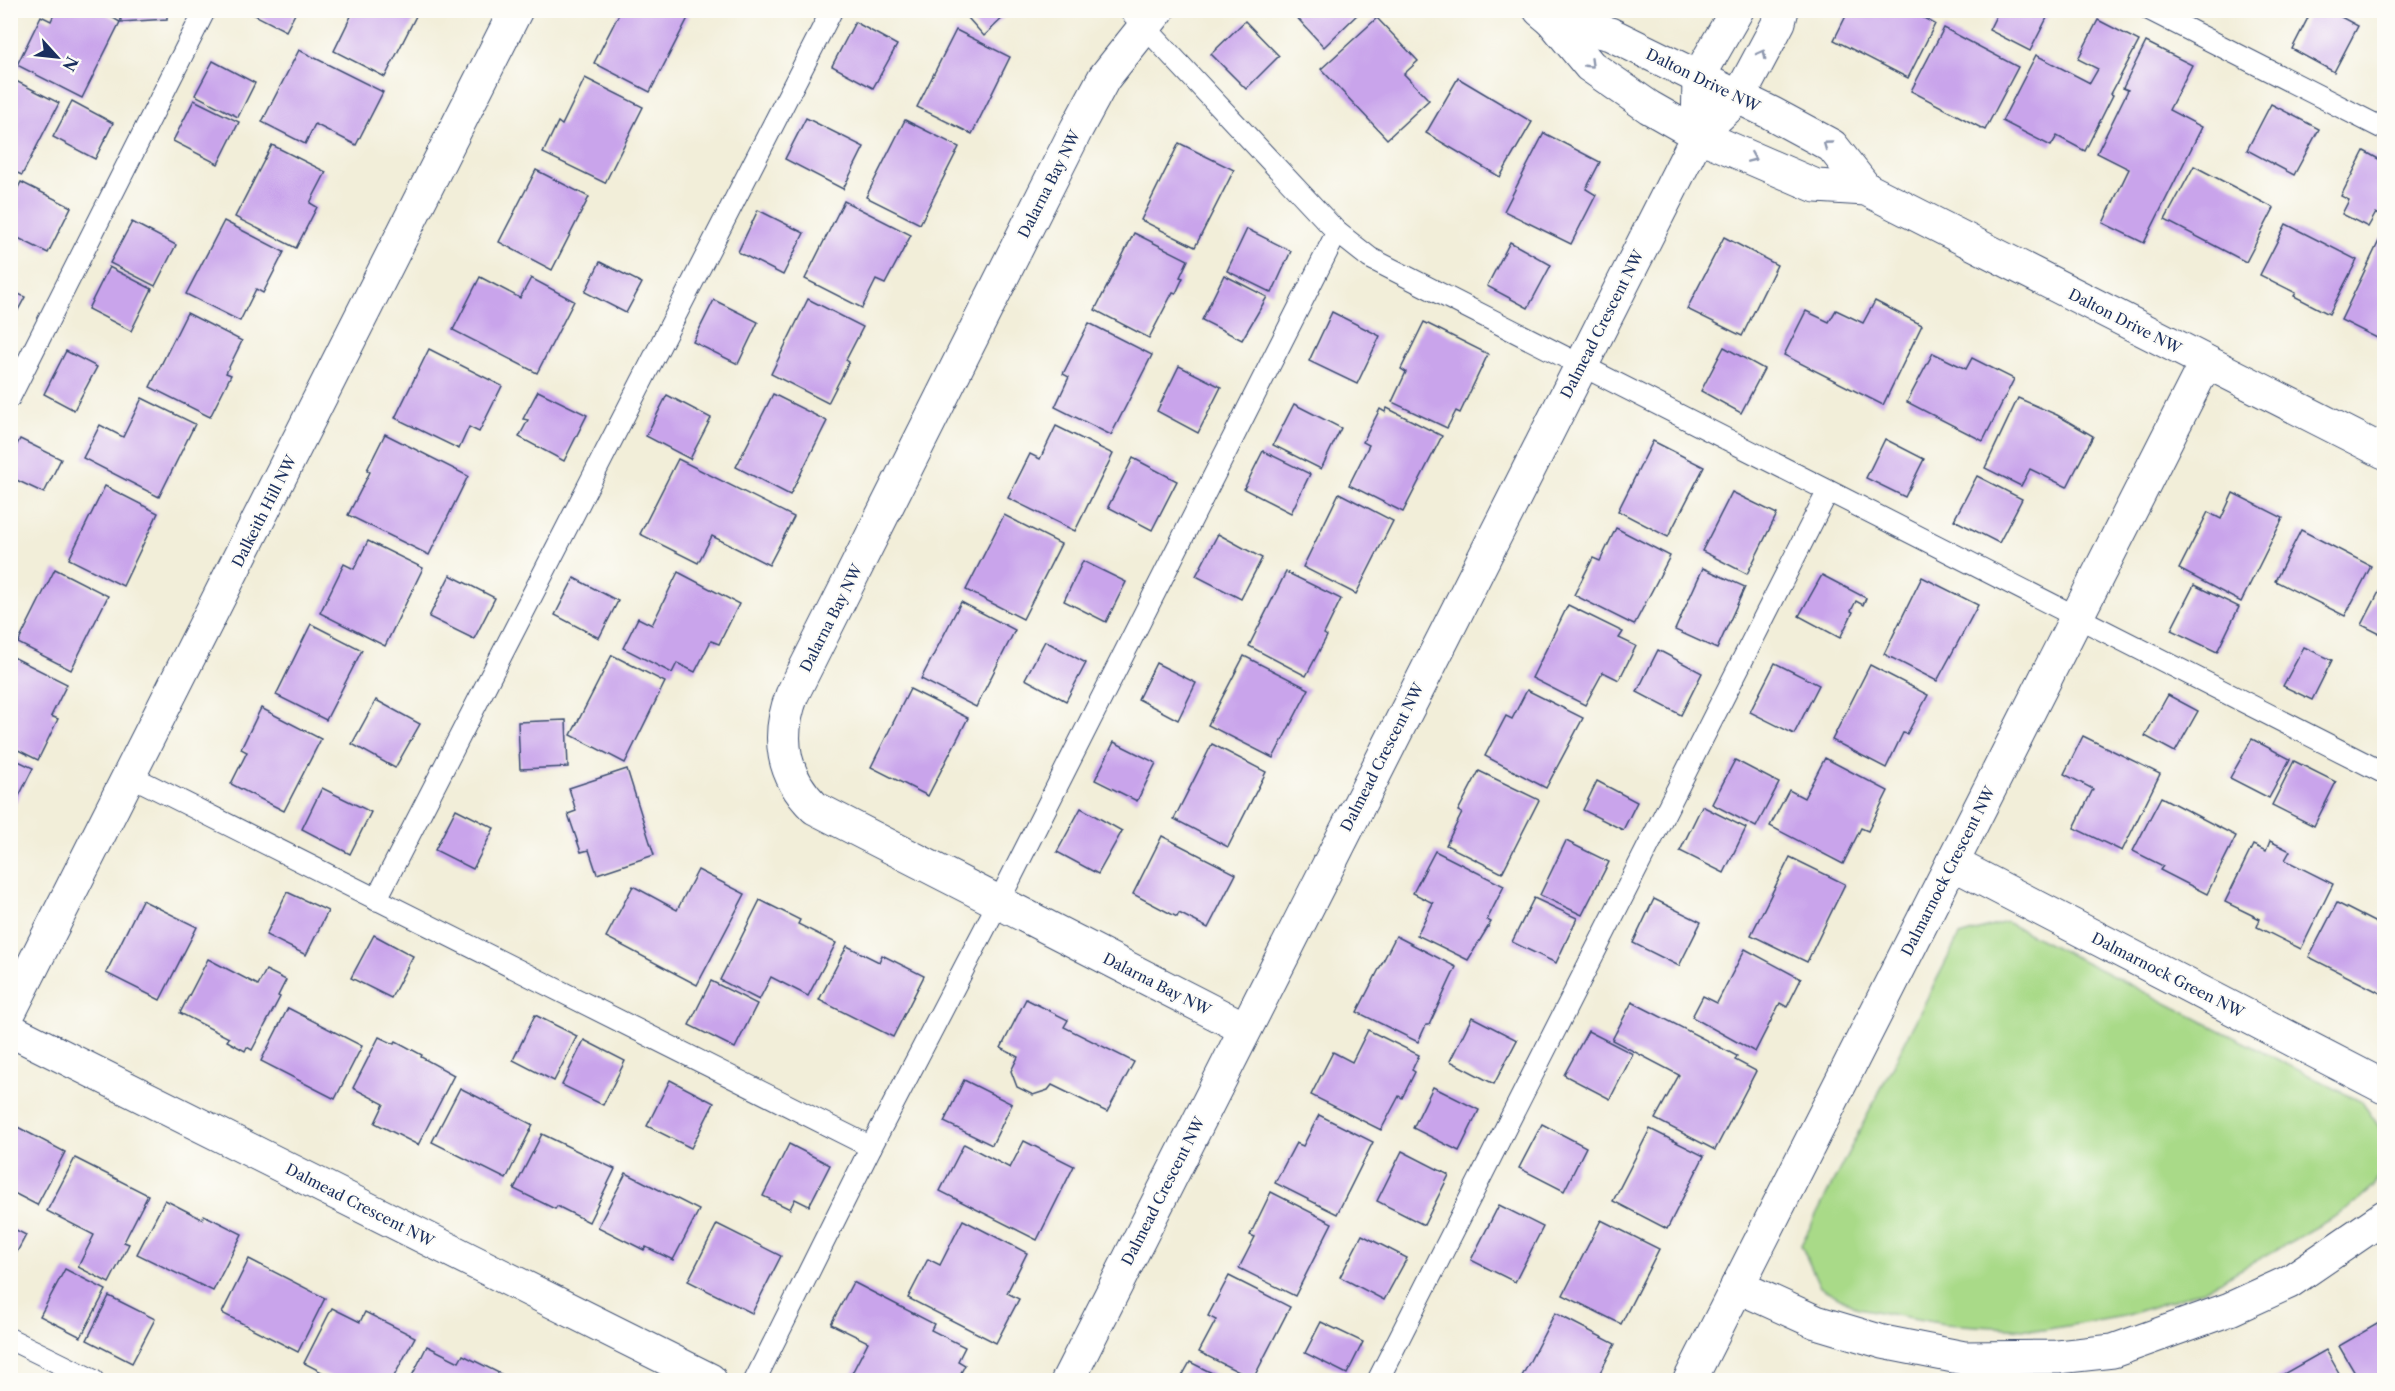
<svg xmlns="http://www.w3.org/2000/svg" width="2395" height="1391" font-family="'Libre Caslon Text',serif">
  <style>
    .green { fill: #a9da88; stroke: #628473; stroke-width: 1.5 }
    .building { fill: #c9a4eb }
    .lines { fill: none; stroke-linecap: round; stroke-linejoin: round }
    .service-casing { stroke: #3b4c70; stroke-width: 23 }
    .minor-casing { stroke: #3b4c70; stroke-width: 35 }
    .service { stroke: #fff; stroke-width: 21 }
    .minor { stroke: #fff; stroke-width: 33 }
    .oneway { stroke: #8d97ae }
    .labels { text-anchor: middle; dominant-baseline: central; stroke-width: 4.5; stroke-linejoin: round; paint-order: stroke }
    .street-label { font-size: 15px; fill: #1b2f5e; stroke: #fdfcf7 }
  </style>
  <rect width="100%" height="100%" fill="#fdfcf7"/>
  <filter id="ink" filterUnits="userSpaceOnUse"><feTurbulence type="fractalNoise" baseFrequency=".0167" numOctaves="2"/><feDisplacementMap in="SourceGraphic" scale="12" xChannelSelector="R" yChannelSelector="G"/><feConvolveMatrix kernelMatrix="1 2 1 2 8 2 1 2 1" color-interpolation-filters="sRGB"/></filter>
  <filter id="wash" filterUnits="userSpaceOnUse"><feTurbulence type="fractalNoise" baseFrequency=".008" numOctaves="4" result="noise"/><feDisplacementMap in="SourceGraphic" scale="24" xChannelSelector="R" yChannelSelector="G"/><feGaussianBlur stdDeviation="1.35" result="paint"/><feColorMatrix in="noise" values="0 0 0 0 0 0 0 0 0 0 0 0 0 0 0 0 0 1.4 0 .05"/><feComposite in="paint" operator="in"/></filter>
  <g filter="url(#wash)">
    <rect width="100%" height="100%" fill="#f2eed9"/>
    <path class="green" d="M2006 922 2362 1102 2380 1128 2384 1161 2375 1186 2347 1210 2204 1290 2124 1316 2043 1330 1944 1324 1858 1308 1820 1287 1801 1245 1959 936Z"/>
    <g id="blocks">
      <g class="building">
        <path d="M56 10H99L120 22 82 98 17 65 41 16 51 21Z"/>
        <path d="M120 10H167V19L121 22Z"/>
        <path d="M245 10H297L286 31Z"/>
        <path d="M354 10H419L385 77 334 51Z"/>
        <path d="M621 10H679L689 16 650 92 594 63Z"/>
        <path d="M961 10H1011L984 36Z"/>
        <path d="M1290 10H1362L1324 47Z"/>
        <path d="M1849 10H1909L1935 24 1908 78 1834 40Z"/>
        <path d="M1999 10H2051L2030 51 1989 30Z"/>
        <path d="M2312 10H2328L2358 26 2334 72 2292 49Z"/>
        <path d="M1377 18 1418 61 1404 74 1429 100 1387 139 1321 69Z"/>
        <path d="M2098 20 2139 41 2111 94 2113 95 2085 151 2057 136 2051 146 2002 121 2036 55 2090 83 2098 69 2078 59Z"/>
        <path d="M1245 21 1279 56 1246 89 1211 54Z"/>
        <path d="M855 22 897 45 873 88 832 66Z"/>
        <path d="M1944 28 2018 67 1985 130 1911 91Z"/>
        <path d="M956 30 1010 57 972 134 917 107Z"/>
        <path d="M2146 42 2192 65 2169 110 2202 127 2144 243 2103 223 2129 169 2097 153 2128 90 2123 88Z"/>
        <path d="M299 50 383 92 356 145 315 124 305 144 262 122Z"/>
        <path d="M213 61 255 83 238 117 195 95Z"/>
        <path d="M10 78 59 103 22 175 10 170Z"/>
        <path d="M585 78 643 107 605 183 543 153 558 122 562 125Z"/>
        <path d="M1458 78 1532 122 1500 177 1426 133Z"/>
        <path d="M194 100 239 122 218 164 173 141Z"/>
        <path d="M72 101 113 123 95 159 53 137Z"/>
        <path d="M2271 104 2319 129 2294 175 2247 150Z"/>
        <path d="M806 118 864 147 843 189 785 159Z"/>
        <path d="M905 120 959 147 920 224 866 197Z"/>
        <path d="M1544 133 1600 162 1586 189 1596 195 1571 244 1504 211Z"/>
        <path d="M1179 143 1234 170 1195 247 1141 220Z"/>
        <path d="M272 145 326 172 310 203 317 207 296 248 235 217Z"/>
        <path d="M2364 151 2384 162V215L2383 217 2376 213 2368 227 2342 214 2349 200 2341 196Z"/>
        <path d="M2194 166 2274 208 2246 262 2165 220Z"/>
        <path d="M536 170 589 197 552 270 499 242Z"/>
        <path d="M21 182 71 207 48 253 10 234V203Z"/>
        <path d="M844 201 911 235 885 284 876 280 862 308 805 279Z"/>
        <path d="M758 210 804 233 783 275 738 252Z"/>
        <path d="M224 221 284 252 263 293 256 289 240 321 186 294Z"/>
        <path d="M132 222 176 245 155 286 110 263Z"/>
        <path d="M2286 224 2357 260 2329 314 2294 296 2296 293 2260 275Z"/>
        <path d="M1247 229 1291 251 1272 293 1227 271Z"/>
        <path d="M1134 233 1188 260 1180 277 1183 278 1176 293 1173 292 1149 338 1095 310Z"/>
        <path d="M1724 237 1777 265 1742 336 1687 309Z"/>
        <path d="M2380 239 2384 241V334L2381 340 2341 320Z"/>
        <path d="M1510 242 1551 265 1528 308 1487 286Z"/>
        <path d="M600 262 642 283 626 313 585 292Z"/>
        <path d="M109 267 152 289 131 331 88 309Z"/>
        <path d="M1224 275 1267 297 1242 340 1202 320Z"/>
        <path d="M480 277 520 298 531 278 574 301 537 373 453 330Z"/>
        <path d="M10 290 25 297 10 325Z"/>
        <path d="M808 299 863 327 846 360 849 362 828 403 771 374Z"/>
        <path d="M714 300 758 322 738 364 693 342Z"/>
        <path d="M1875 301 1922 325 1883 405 1784 355 1806 311 1829 322 1836 310 1863 323Z"/>
        <path d="M1332 312 1380 336 1357 384 1309 361Z"/>
        <path d="M187 313 242 341 226 373 231 375 210 417 150 387Z"/>
        <path d="M1424 322 1488 354 1460 413 1456 411 1447 428 1392 402 1406 372 1401 369Z"/>
        <path d="M1089 323 1152 355 1111 435 1055 407 1069 377 1063 374Z"/>
        <path d="M1724 347 1764 369 1741 413 1701 391Z"/>
        <path d="M429 349 502 386 479 432 469 427 459 449 395 418Z"/>
        <path d="M66 351 97 367 74 410 44 394Z"/>
        <path d="M1933 353 1966 369 1972 358 2014 379 1983 441 1907 402Z"/>
        <path d="M1179 366 1221 387 1198 433 1157 411Z"/>
        <path d="M538 391 587 415 564 461 519 437 528 420 523 419Z"/>
        <path d="M773 394 827 421 790 495 736 467Z"/>
        <path d="M667 395 711 418 690 459 646 436Z"/>
        <path d="M142 398 195 424 159 497 83 458 100 425 123 437Z"/>
        <path d="M2018 398 2057 415 2093 436 2067 487 2030 469 2021 486 1985 468Z"/>
        <path d="M1294 404 1341 428 1321 469 1273 445Z"/>
        <path d="M1387 408 1442 436 1403 512 1349 485 1369 445 1363 442 1380 409 1385 412Z"/>
        <path d="M1056 426 1113 454 1075 531 1008 498 1030 454 1040 459Z"/>
        <path d="M385 434 468 476 429 555 348 515 370 472 367 470Z"/>
        <path d="M20 439 61 459 44 493 10 477V458Z"/>
        <path d="M1885 439 1924 459 1905 497 1866 478Z"/>
        <path d="M1653 441 1704 467 1668 537 1618 511Z"/>
        <path d="M1263 451 1310 474 1291 513 1244 489Z"/>
        <path d="M1133 458 1177 481 1152 530 1108 507Z"/>
        <path d="M678 459 794 517 769 565 712 536 698 563 640 534Z"/>
        <path d="M1977 476 2022 499 1999 543 1954 520Z"/>
        <path d="M105 486 158 513 123 586 69 559Z"/>
        <path d="M1732 492 1777 514 1747 574 1702 551Z"/>
        <path d="M1339 493 1393 521 1356 594 1303 567Z"/>
        <path d="M2233 493 2283 518 2241 602 2179 569 2208 512 2221 519Z"/>
        <path d="M1004 515 1061 544 1023 619 966 590Z"/>
        <path d="M1616 528 1670 556 1634 625 1574 595 1593 558 1600 561Z"/>
        <path d="M2301 530 2371 566 2345 616 2275 581Z"/>
        <path d="M1218 534 1262 558 1241 599 1196 576Z"/>
        <path d="M368 541 423 568 385 646 320 613 344 564 354 569Z"/>
        <path d="M1083 561 1126 582 1106 622 1064 601Z"/>
        <path d="M1703 568 1745 587 1717 649 1675 630Z"/>
        <path d="M55 569 108 596 71 670 18 643Z"/>
        <path d="M678 572 739 604 719 644 711 641 695 672 677 663 672 673 623 648 638 618 652 625Z"/>
        <path d="M1286 572 1341 599 1324 634 1327 636 1306 676 1249 646Z"/>
        <path d="M450 575 495 598 474 639 429 617Z"/>
        <path d="M1822 575 1866 598 1863 605 1856 601 1851 611 1853 612 1840 638 1799 616Z"/>
        <path d="M1922 577 1978 605 1937 681 1884 654Z"/>
        <path d="M574 578 618 601 599 638 555 615Z"/>
        <path d="M2384 582V636L2362 625Z"/>
        <path d="M2194 585 2239 607 2217 652 2171 630Z"/>
        <path d="M961 602 1015 630 976 707 921 679Z"/>
        <path d="M1568 605 1623 632 1619 638 1636 646 1619 680 1603 672 1585 705 1532 678Z"/>
        <path d="M311 624 362 650 326 720 276 695Z"/>
        <path d="M1045 641 1086 663 1066 701 1025 679Z"/>
        <path d="M2304 647 2332 660 2312 700 2283 686Z"/>
        <path d="M1658 650 1702 673 1681 715 1637 692Z"/>
        <path d="M612 655 665 682 625 763 571 735Z"/>
        <path d="M1244 656 1309 689 1273 758 1208 725Z"/>
        <path d="M13 657 67 684 51 716 58 719 38 760 10 746V661Z"/>
        <path d="M1156 663 1196 683 1178 720 1138 699Z"/>
        <path d="M1775 663 1819 685 1794 734 1750 712Z"/>
        <path d="M1870 665 1928 695 1907 734 1903 733 1886 768 1832 740Z"/>
        <path d="M910 689 968 718 928 796 871 767Z"/>
        <path d="M1527 690 1583 718 1546 788 1485 756 1506 716 1512 719Z"/>
        <path d="M2168 695 2198 711 2175 752 2145 736Z"/>
        <path d="M376 700 420 724 395 768 352 744Z"/>
        <path d="M261 708 321 739 284 811 231 784 247 752 241 749Z"/>
        <path d="M566 720 568 767 520 769 518 722Z"/>
        <path d="M2083 736 2160 774 2122 851 2074 828 2093 789 2064 774Z"/>
        <path d="M2252 739 2290 759 2269 798 2230 778Z"/>
        <path d="M1114 742 1156 763 1137 801 1095 780Z"/>
        <path d="M1212 744 1266 772 1228 847 1174 819Z"/>
        <path d="M10 757 33 768 12 810 10 809Z"/>
        <path d="M1825 758 1888 791 1868 831 1861 828 1843 864 1770 826 1789 790 1804 798Z"/>
        <path d="M1735 760 1779 783 1756 827 1712 804Z"/>
        <path d="M2294 761 2336 782 2314 826 2272 805Z"/>
        <path d="M627 769 654 855 597 874 589 850 581 852 568 814 576 811 569 788Z"/>
        <path d="M1479 771 1539 800 1502 873 1446 845 1462 813 1458 811Z"/>
        <path d="M1597 781 1637 802 1623 830 1583 810Z"/>
        <path d="M322 788 371 812 350 854 302 829Z"/>
        <path d="M2161 797 2236 836 2207 894 2160 870 2163 866 2133 851Z"/>
        <path d="M1702 806 1746 828 1724 873 1680 851Z"/>
        <path d="M1081 808 1122 831 1098 874 1057 852Z"/>
        <path d="M456 809 494 828 473 869 435 850Z"/>
        <path d="M1162 836 1236 874 1208 928 1179 913 1177 917 1133 894Z"/>
        <path d="M1566 841 1609 862 1582 915 1540 895Z"/>
        <path d="M2270 841 2290 851 2285 860 2333 884 2301 949 2257 927 2260 919 2225 902 2253 845 2266 851Z"/>
        <path d="M1435 851 1504 886 1487 920 1491 922 1468 960 1417 935 1433 903 1413 893Z"/>
        <path d="M1790 857 1845 884 1807 962 1751 935Z"/>
        <path d="M698 870 745 894 697 985 606 937 633 886 677 910Z"/>
        <path d="M287 892 328 911 306 955 266 935Z"/>
        <path d="M1534 898 1577 918 1556 963 1512 942Z"/>
        <path d="M1654 899 1701 922 1679 966 1633 943Z"/>
        <path d="M142 900 197 927 160 1000 106 973Z"/>
        <path d="M760 900 800 920 798 924 836 943 808 996 771 977 759 1000 720 980Z"/>
        <path d="M2337 903 2384 927V995L2309 957Z"/>
        <path d="M374 935 413 956 391 998 351 978Z"/>
        <path d="M1396 936 1456 967 1429 1025H1426L1418 1042 1357 1012Z"/>
        <path d="M847 946 879 962 882 955 924 976 893 1037 819 1000Z"/>
        <path d="M1745 949 1801 979 1787 1007 1780 1003 1755 1052 1692 1017 1703 996 1717 1003Z"/>
        <path d="M208 959 258 985 266 970 286 980 278 996 280 997 252 1050 247 1047 245 1051 227 1041 229 1038 180 1013Z"/>
        <path d="M711 981 757 1004 735 1048 689 1025Z"/>
        <path d="M1026 999 1068 1020 1064 1027 1134 1062 1107 1112 1052 1085 1048 1090 1033 1095 1017 1087 1011 1071 1018 1057 1001 1048Z"/>
        <path d="M1632 1002 1737 1056 1735 1060 1756 1071 1715 1150 1655 1119 1679 1075 1612 1040Z"/>
        <path d="M288 1008 362 1046 335 1099 261 1061Z"/>
        <path d="M535 1015 577 1036 554 1081 513 1060Z"/>
        <path d="M1472 1017 1517 1040 1494 1084 1450 1061Z"/>
        <path d="M1368 1030 1419 1055 1412 1070 1415 1072 1402 1098 1399 1096 1381 1130 1311 1095 1333 1052 1352 1062Z"/>
        <path d="M1588 1031 1633 1054 1610 1099 1564 1075Z"/>
        <path d="M379 1037 394 1044 396 1041 422 1055 421 1057 454 1075 418 1145 375 1123 384 1104 353 1088Z"/>
        <path d="M584 1040 625 1061 603 1105 562 1085Z"/>
        <path d="M670 1080 714 1103 691 1148 647 1126Z"/>
        <path d="M964 1080 1012 1104 992 1145 944 1122Z"/>
        <path d="M1433 1087 1479 1110 1459 1151 1413 1128Z"/>
        <path d="M460 1088 533 1125 506 1179 432 1142Z"/>
        <path d="M1319 1115 1373 1142 1337 1214 1275 1183 1296 1143 1303 1146Z"/>
        <path d="M10 1123 65 1152 37 1205 10 1191Z"/>
        <path d="M1542 1124 1586 1147 1564 1191 1519 1168Z"/>
        <path d="M1650 1129 1704 1156 1667 1229 1613 1201Z"/>
        <path d="M542 1134 615 1169 589 1222 557 1206 555 1209 514 1189Z"/>
        <path d="M1024 1141 1074 1166 1037 1240 940 1191 964 1144 1010 1168Z"/>
        <path d="M789 1144 830 1165 809 1206 795 1199 790 1209 763 1196Z"/>
        <path d="M1402 1151 1449 1175 1424 1225 1377 1201Z"/>
        <path d="M75 1158 148 1195 124 1242 129 1244 109 1283 78 1267 94 1235 47 1211Z"/>
        <path d="M626 1173 699 1210 673 1260 646 1247 644 1250 598 1227Z"/>
        <path d="M1271 1192 1332 1223 1295 1296 1239 1268 1255 1237 1250 1235Z"/>
        <path d="M165 1200 202 1219 204 1215 242 1234 213 1291 137 1254Z"/>
        <path d="M1499 1205 1543 1227 1515 1282 1471 1260Z"/>
        <path d="M963 1220 1027 1253 1007 1293 1019 1299 996 1343 908 1298 928 1259 940 1265Z"/>
        <path d="M1601 1220 1659 1249 1621 1324 1563 1295Z"/>
        <path d="M717 1224 781 1256 752 1313 688 1281Z"/>
        <path d="M10 1227 26 1235 10 1265Z"/>
        <path d="M1362 1235 1407 1258 1384 1300 1340 1277Z"/>
        <path d="M249 1259 325 1298 298 1352 222 1313Z"/>
        <path d="M65 1269 106 1290 81 1337 40 1316Z"/>
        <path d="M1229 1276 1290 1307 1253 1379 1199 1352 1216 1320 1208 1316Z"/>
        <path d="M853 1282 934 1324 931 1330 965 1347 958 1361 965 1365 957 1380H853L854 1378 850 1377 868 1342 831 1324Z"/>
        <path d="M109 1296 155 1319 132 1363 87 1340Z"/>
        <path d="M332 1308 360 1322 365 1312 415 1337 392 1380H337L304 1363Z"/>
        <path d="M1555 1313 1615 1344 1596 1380H1520Z"/>
        <path d="M2384 1320V1380H2359L2339 1346Z"/>
        <path d="M1321 1322 1363 1342 1347 1374 1305 1353Z"/>
        <path d="M427 1346 459 1362 463 1355 503 1375 500 1380H410Z"/>
        <path d="M2326 1350 2343 1380H2273Z"/>
        <path d="M1190 1362 1226 1380H1180Z"/>
      </g>
    </g>
  </g>
  <g filter="url(#ink)">
    <use href="#blocks" fill-opacity="0" stroke="#3b4c70" stroke-width="1.5"/>
    <g class="lines">
      <defs>
        <g id="service">
          <path d="M1129 10 1337 232 1370 258 2384 773"/>
          <path d="M2150 10 2384 129"/>
          <path d="M10 397 205 10"/>
          <path d="M131 776 871 1147"/>
          <path d="M376 900 832 10"/>
          <path d="M10 1339 93 1380"/>
          <path d="M755 1380 871 1147 998 903 1337 232"/>
          <path d="M1378 1380 1828 491"/>
        </g>
        <g id="minor">
          <path d="M1158 10 1104 78 1077 128 792 695C776 737 782 776 815 808L1244 1028"/>
          <path d="M1540 10 1552 20 1590 66 1649 107 1698 135 1816 186 1866 189 2384 452"/>
          <path d="M1552 20 1610 34 1771 113 1832 146 1866 189"/>
          <path d="M1698 135 1699 76 1737 10"/>
          <path d="M1952 863 2384 1087"/>
          <path d="M10 1011 516 10"/>
          <path d="M10 1030 710 1380"/>
          <path d="M1737 1286 1816 1322 1883 1342 1964 1358 2058 1357 2113 1351 2230 1309 2289 1282 2384 1217"/>
          <path d="M1068 1380 1698 135 1739 97 1779 22 1782 10"/>
          <path d="M1690 1380 2206 362"/>
        </g>
      </defs>
      <use href="#service" class="service-casing"/>
      <use href="#minor" class="minor-casing"/>
      <use href="#service" class="service"/>
      <use href="#minor" class="minor"/>
    </g>
    <defs><path id="oneway-chevron" d="M-2-3.5L2.5 0L-2 3.5" fill="none" stroke-width="1.6" stroke-linecap="round" stroke-linejoin="round" transform="scale(1.5)"/></defs>
    <g class="oneway">
      <use href="#oneway-chevron" transform="translate(1762 54) rotate(-62)"/>
      <use href="#oneway-chevron" transform="translate(1590 64) rotate(44)"/>
      <use href="#oneway-chevron" transform="translate(1827 145) rotate(-144)"/>
      <use href="#oneway-chevron" transform="translate(1752 158) rotate(23)"/>
    </g>
  </g>
  <g class="labels">
    <g class="street-label">
      <text transform="translate(1703 80) rotate(26)">Dalton Drive NW</text>
      <text transform="translate(1049 184) rotate(-63)">Dalarna Bay NW</text>
      <text transform="translate(2125 321) rotate(27)">Dalton Drive NW</text>
      <text transform="translate(1602 324) rotate(-63)">Dalmead Crescent NW</text>
      <text transform="translate(264 511) rotate(-63)">Dalkeith Hill NW</text>
      <text transform="translate(831 618) rotate(-63)">Dalarna Bay NW</text>
      <text transform="translate(1382 757) rotate(-63)">Dalmead Crescent NW</text>
      <text transform="translate(1948 871) rotate(-63)">Dalmarnock Crescent NW</text>
      <text transform="translate(2168 975) rotate(27)">Dalmarnock Green NW</text>
      <text transform="translate(1157 984) rotate(27)">Dalarna Bay NW</text>
      <text transform="translate(1163 1191) rotate(-63)">Dalmead Crescent NW</text>
      <text transform="translate(360 1205) rotate(27)">Dalmead Crescent NW</text>
    </g>
  </g>
  <rect width="2395" height="1391" fill="none" stroke="#fdfcf7" stroke-width="36"/>
  <g transform="translate(57 57) rotate(117)" stroke="#fdfcf7" stroke-width="4.5" paint-order="stroke">
  <path d="M0-4.5L10 22L0 15L-10 22Z" fill="#1b2f5e"/>
  <text y="-9" font-size="16" font-weight="bold" text-anchor="middle" fill="#1b2f5e">N</text>
  </g>
</svg>
